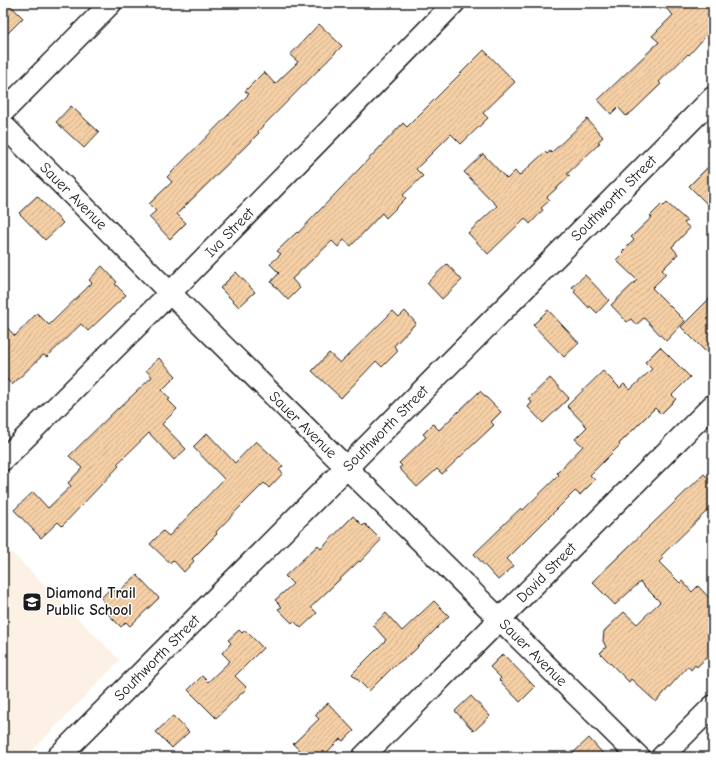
<svg xmlns="http://www.w3.org/2000/svg" width="716" height="760" font-family="'Comic Neue',sans-serif">
  <style>
    .built { fill: #fcf1e4 }
    .building { fill: url(#building-hatch); stroke: #1c1c1c }
    .lines { fill: none; stroke-linecap: round; stroke-linejoin: round }
    .street-casing { stroke: #1c1c1c; stroke-width: 24 }
    .secondary-casing { stroke: #1c1c1c; stroke-width: 25 }
    .street { stroke: #fff; stroke-width: 21 }
    .secondary { stroke: #fff; stroke-width: 22 }
    .labels { text-anchor: middle; dominant-baseline: central; stroke-width: 3; stroke-linejoin: round; paint-order: stroke }
    .street-label { font-size: 15px; fill: #1c1c1c; stroke: #fff }
    .poi-label { font-size: 15px; font-weight: bold; fill: #1c1c1c; stroke: #fff; text-anchor: start }
  </style>
  <defs>
    <pattern id="building-hatch" width="6" height="6" patternUnits="userSpaceOnUse"><rect width="6" height="6" fill="#f5cfa5"/><path d="M-1 1l2-2M0 6l6-6M5 7l2-2" fill="none" stroke="#d1b18d"/></pattern>
  </defs>
  <rect width="100%" height="100%" fill="#fff"/>
  <filter id="ink" filterUnits="userSpaceOnUse"><feTurbulence type="fractalNoise" baseFrequency=".025" numOctaves="2"/><feDisplacementMap in="SourceGraphic" scale="8" xChannelSelector="R" yChannelSelector="G"/><feConvolveMatrix kernelMatrix="1 2 1 2 8 2 1 2 1" color-interpolation-filters="sRGB"/></filter>
  <g filter="url(#ink)">
    <path class="built" d="M3 544 120 660 26 757H3Z"/>
    <g class="building">
      <path d="M3 3H8L23 18 3 38Z"/>
      <path d="M660 3H705L713 10V28L689 55 688 54 659 82 661 84 633 111 626 116 618 107 611 114 598 100 659 42 652 36 673 15Z"/>
      <path d="M319 24 342 46 258 131 259 133 177 214 186 223 170 239 149 217 156 211 149 204 172 182 167 177 249 94 245 91 264 72 275 84 298 62 290 55Z"/>
      <path d="M484 50 515 82 483 113 488 118 461 144 451 134 416 169 423 176 403 195 406 198 386 218 382 213 351 246 344 240 338 247 332 241 292 279 300 288 288 300 271 282 279 273 270 264 281 254 277 251 297 232 298 233 403 123 407 127Z"/>
      <path d="M71 106 99 132 84 148 56 122Z"/>
      <path d="M587 119 603 137 598 142 600 143 567 174 570 176 547 197 550 200 541 208 543 210 530 224 525 218 488 254 468 233 497 206 464 172 483 154 507 179 515 171 519 176 545 152 547 154 550 151 551 153Z"/>
      <path d="M713 162V210L689 186Z"/>
      <path d="M37 196 63 223 45 240 19 213Z"/>
      <path d="M667 203 687 221 684 223 690 228 672 247 678 254 662 270 666 274 652 288 685 321 666 341 644 318 636 325 631 319 627 322 611 305 637 280 616 260 623 253 622 252 634 240 631 237 652 217 650 216 662 204 664 206Z"/>
      <path d="M447 264 462 280 442 299 427 283Z"/>
      <path d="M102 266 117 282 115 284 126 295 88 331 81 324 47 357 44 355 42 356 12 385 3 375V323L15 336 37 313 49 325 92 283 89 280Z"/>
      <path d="M236 272 255 292 239 307 220 288Z"/>
      <path d="M585 275 609 300 597 313 590 306 589 308 574 292 576 290 572 287Z"/>
      <path d="M713 295V359L681 327Z"/>
      <path d="M548 310 579 343 564 357 533 325Z"/>
      <path d="M393 311 399 317 405 311 416 323 394 346 398 351 382 367 376 361 341 398 312 371 329 353 340 363Z"/>
      <path d="M660 347 690 377 672 395 676 399 661 414 655 408 619 444 620 445 590 475 595 480 580 495 575 491 507 559 514 566 498 580 474 554 502 527H501L521 508 523 510 559 475 557 473 583 446 575 439 587 427 567 406 603 371 620 388 624 384 630 390 652 369 645 362Z"/>
      <path d="M159 358 176 376 162 390 170 399 168 400 177 409 162 424 186 449 174 460 149 433 117 464 119 466 62 526 58 522 41 538 14 510 33 492 48 508 71 486 68 483 82 468 69 456 118 408V409L152 377 146 370Z"/>
      <path d="M550 378 569 398 543 423 528 407 532 402 528 399Z"/>
      <path d="M480 391 501 412 491 422 494 425 442 474 437 469 417 487 399 468 402 466 399 463 426 437 423 434 433 424 439 430Z"/>
      <path d="M207 433 235 463 256 441 283 466 279 470 283 473 269 488 264 483 242 505 216 532 217 534 192 559 194 561 184 572 173 560 170 563 150 544 163 531 169 536 224 479 193 447Z"/>
      <path d="M704 474 713 483V505L661 556 663 558 659 562 680 583 682 581 692 592 698 586 713 602V651L697 667 695 665 691 670 688 666 656 702 631 679 629 682 600 653 606 647 603 641 604 631 624 612 637 624 660 602 640 582 615 605 592 582Z"/>
      <path d="M353 516 363 526 365 524 381 540 360 562 359 561 311 607 317 613 301 628 294 621 292 623 278 609 282 607 275 600 293 584 285 576 318 545 321 549Z"/>
      <path d="M137 575 159 598 130 626 126 622 121 627 101 607 105 603 101 598 111 588 117 593 118 592Z"/>
      <path d="M434 601 449 616 413 652 394 666 369 691 352 674 386 640 373 625 386 613 402 631Z"/>
      <path d="M239 630 242 633 245 630 263 648 235 676 247 688 216 718 188 690 202 676 208 682 230 661 222 653 231 643 228 640Z"/>
      <path d="M503 654 535 687 520 702 499 680 501 678 490 667Z"/>
      <path d="M471 696 490 716 474 731 455 711Z"/>
      <path d="M328 703 354 731 343 741 340 739 322 757H306L293 744 319 719 315 715Z"/>
      <path d="M173 716 189 732 172 748 156 732Z"/>
      <path d="M589 738 606 757H569Z"/>
    </g>
    <g class="lines">
      <defs>
        <g id="street">
          <path d="M3 112 111 3"/>
          <path id="s1" d="M3 125 170 293 639 757"/>
          <path id="s2" d="M3 460 170 293 454 3"/>
          <path id="s3" d="M363 757 713 405"/>
          <path d="M662 757 713 706"/>
        </g>
        <g id="secondary">
          <path id="s4" d="M58 757 346 468 713 98"/>
        </g>
      </defs>
      <use href="#street" class="street-casing"/>
      <use href="#secondary" class="secondary-casing"/>
      <use href="#street" class="street"/>
      <use href="#secondary" class="secondary"/>
    </g>
  </g>
  <defs>
    <symbol id="school-square" viewBox="-11 -11 22 22"><rect x="-9" y="-9" width="18" height="18" rx="4" fill="#1c1c1c" stroke="#fff"/><path d="M0-5L7-2L0 1L-7-2ZM-4 1L0 2.5L4 1V4Q0 6-4 4Z" fill="#fff"/></symbol>
  </defs>
  <g fill-rule="evenodd">
    <use href="#school-square" x="21" y="591" width="22" height="22"/>
  </g>
  <g class="labels">
    <g class="street-label">
      <text stroke="none"><textPath href="#s1" startOffset="100">Sauer Avenue</textPath></text>
      <text stroke="none"><textPath href="#s4" startOffset="788">Southworth Street</textPath></text>
      <text stroke="none"><textPath href="#s2" startOffset="321">Iva Street</textPath></text>
      <text stroke="none"><textPath href="#s1" startOffset="424">Sauer Avenue</textPath></text>
      <text stroke="none"><textPath href="#s4" startOffset="464">Southworth Street</textPath></text>
      <text stroke="none"><textPath href="#s3" startOffset="260">David Street</textPath></text>
      <text stroke="none"><textPath href="#s1" startOffset="748">Sauer Avenue</textPath></text>
      <text stroke="none"><textPath href="#s4" startOffset="140">Southworth Street</textPath></text>
    </g>
    <g class="poi-label">
      <text x="46" y="593">Diamond Trail<tspan x="46" dy="17">Public School</tspan></text>
    </g>
  </g>
  <rect width="716" height="760" fill="none" stroke="#fff" stroke-width="16"/>
  <rect x="8" y="8" width="700" height="744" fill="none" stroke="#1c1c1c" stroke-width="1.5" filter="url(#ink)"/>
</svg>
